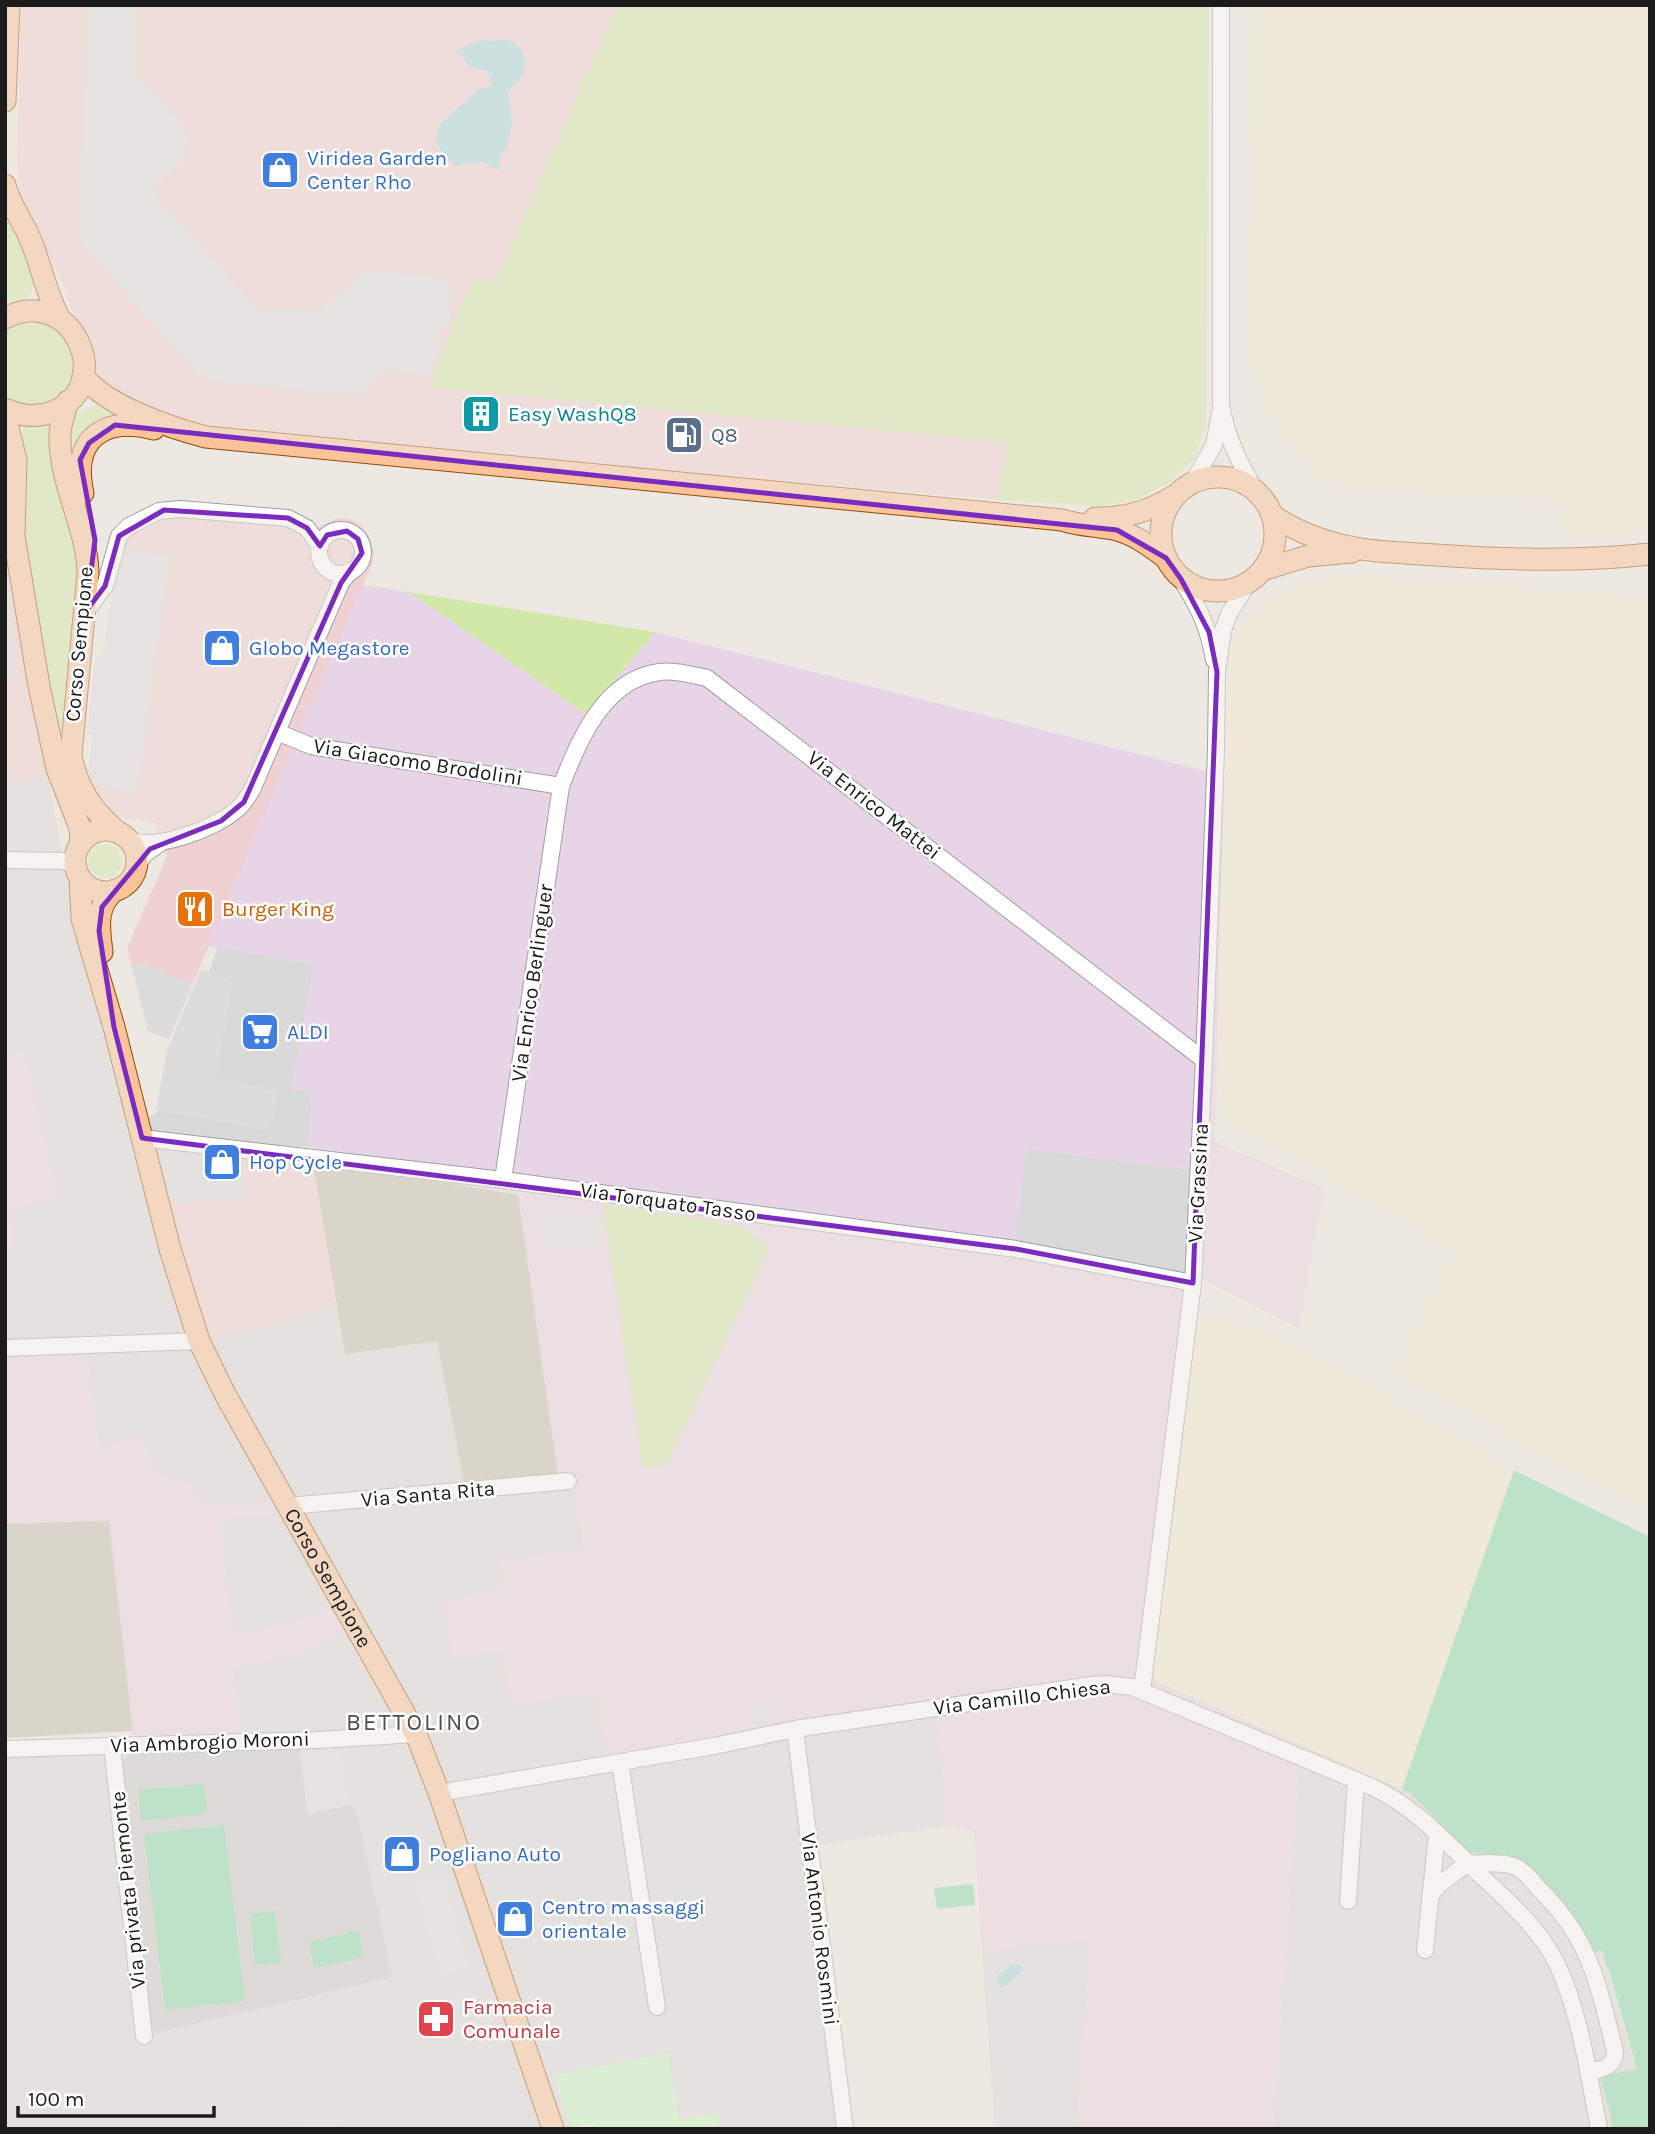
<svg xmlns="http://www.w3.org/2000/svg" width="1655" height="2134" font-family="Karla,sans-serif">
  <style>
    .residential { fill: #dad9d9 }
    .commercial { fill: #efd1d4 }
    .industrial { fill: #e7d4e6 }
    .religious { fill: #cacaca }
    .construction { fill: #c2bfae }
    .farmland { fill: #edeacd }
    .grass { fill: #d1e8a8 }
    .park { fill: #c2f8be }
    .pitch { fill: #80dcab }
    .parking { fill: #dcdcdc }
    .water { fill: #a2d7db }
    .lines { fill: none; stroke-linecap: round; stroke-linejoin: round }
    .minor-casing { stroke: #a0a0a0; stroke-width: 18 }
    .major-casing { stroke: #924d02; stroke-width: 23 }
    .minor { stroke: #fff; stroke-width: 16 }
    .major { stroke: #fac39a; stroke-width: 21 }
    .marked { fill: none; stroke: #7b2cbf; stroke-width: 5; stroke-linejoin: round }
    .labels { text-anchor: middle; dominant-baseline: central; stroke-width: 5; stroke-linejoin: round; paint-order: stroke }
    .shop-label { font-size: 21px; fill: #366cbe; stroke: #fff; text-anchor: start }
    .culture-label { font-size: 21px; fill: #0d838f; stroke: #fff; text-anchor: start }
    .service-label { font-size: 21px; fill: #4e5e75; stroke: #fff; text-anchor: start }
    .street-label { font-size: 21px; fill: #1c1c1c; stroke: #fff }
    .food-label { font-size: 21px; fill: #c56008; stroke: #fff; text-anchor: start }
    .health-label { font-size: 21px; fill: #be3a42; stroke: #fff; text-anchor: start }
    .quarter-label { font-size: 24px; letter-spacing: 2px; fill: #4f4f4f; stroke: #fff }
  </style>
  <rect width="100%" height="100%" fill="#eee8e2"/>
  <g class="residential">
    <path d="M48 776 62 853 5 852V783Z"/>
    <path d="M5 862 70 867 164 1245 283 1501 199 1503 191 1484 159 1474 99 1447 87 1355 5 1358Z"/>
    <path d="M218 947 314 964 292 1089 312 1093 308 1147 146 1135 143 1122 163 1107 169 1075Z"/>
    <path d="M149 1145 244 1156 246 1200 165 1204Z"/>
    <path d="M1029 1149 1195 1170 1187 1290 1017 1256 1013 1246 1026 1153Z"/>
    <path d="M336 1307 345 1354 438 1341 464 1483 572 1475 585 1548 500 1560 503 1589 443 1600 502 1652 597 1694 607 1756 936 1700 947 1827 801 1847 839 2129H598L594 2123 558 2129 455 1815 205 1341Z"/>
    <path d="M290 1514 341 1604 296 1620 232 1635 220 1519Z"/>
    <path d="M353 1626 410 1729 551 2129H5V1750L243 1746 232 1668 300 1656Z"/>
    <path d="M1300 1744 1410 1793 1468 1852 1515 1858 1543 1880 1574 1919 1629 2046 1637 2070 1611 2117V2129H1273Z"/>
    <path d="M1091 1940 1077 2129H995L982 1952Z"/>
  </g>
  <g class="commercial">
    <path d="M21 5H617L495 282 472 280 427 387 1007 442 998 500 198 428 168 421 105 384 90 363 63 284 21 198 17 159Z"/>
    <path d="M150 508 317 528 337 518 349 519 360 524 369 535 374 551 373 563 169 1039 148 1031 127 948 167 856 155 823 118 817 108 812 87 781 93 735 87 734 96 655 103 656 119 548Z"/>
    <path d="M5 551 48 776 5 783Z"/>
    <path d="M244 1156 313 1163 336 1307 205 1341 165 1204 245 1200Z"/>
  </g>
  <g class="industrial">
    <path d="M363 585 409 592 586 714 655 632 1224 776 1215 1142 1323 1188 1299 1329 1197 1277 1207 1171 1029 1149 1026 1153 1013 1246 1018 1256 1197 1292 1180 1465 1150 1676 1160 1683 1300 1744 1273 2129H1077L1091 1941 982 1952 974 1831 947 1827 936 1700 606 1756 596 1694 510 1707 502 1652 452 1658 443 1600 503 1589 500 1560 585 1547 572 1475 558 1476 388 1173 386 1159 308 1147 312 1093 292 1090 314 964 208 946Z"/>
    <path d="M25 1049 60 1200 12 1209 14 1249 5 1250V1054Z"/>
    <path d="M87 1355 99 1447 142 1434 159 1474 191 1484 199 1503 283 1501 290 1514 220 1519 232 1634 296 1620 341 1604 353 1626 300 1656 232 1669 243 1746 134 1750 109 1522 5 1524V1358Z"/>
  </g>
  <path class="religious" d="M300 1744 307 1814 352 1805 353 1810 356 1809 392 1977 152 2034 123 1763 134 1750Z"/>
  <g class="construction">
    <path d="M313 1163 388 1173 518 1195 558 1476 464 1483 437 1341 345 1354Z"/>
    <path d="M109 1521 133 1731 5 1738V1524Z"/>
  </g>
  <g class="farmland">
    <path d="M1256 5H1650V530L1561 538 1563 499 1461 497 1325 482 1284 440 1273 420 1250 359Z"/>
    <path d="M1346 577 1579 592 1650 599V1509L1394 1375 1454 1250 1222 1116 1226 798 1231 644 1263 603 1304 583Z"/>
    <path d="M1214 1315 1241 1324 1335 1367 1514 1470 1402 1789 1160 1683 1150 1676 1180 1465 1194 1331Z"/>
  </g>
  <g class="grass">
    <path d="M617 5H1209L1206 422 1194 459 1170 482 1139 499 1100 506 998 500 1007 442 427 387 472 280 495 282Z"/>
    <path d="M5 216C15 234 47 281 27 298 20 302 12 303 5 300Z"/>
    <path d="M29 319 56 326 74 348 75 378 67 391 56 402 27 408 5 399V327Z"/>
    <path d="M97 405 110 408 128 415 71 457 70 420 82 410Z"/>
    <path d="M23 423 54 424 81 572 61 732 55 735 23 537Z"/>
    <path d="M409 592 655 632 586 714Z"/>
    <circle cx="105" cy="861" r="17"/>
    <path d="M602 1203 741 1226 770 1247 666 1466 643 1468Z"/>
  </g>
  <path class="park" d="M668 2053 679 2119 718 2114 720 2129H598L594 2123 572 2128 553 2076Z"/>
  <g class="pitch">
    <path d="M1514 1470 1650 1537V2129H1611V2117L1600 2076 1637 2069 1609 1971 1593 1953 1574 1919 1543 1880 1515 1858 1468 1852 1410 1793 1402 1789Z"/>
    <path d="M204 1784 207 1814 141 1821 138 1790Z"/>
    <path d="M224 1825 245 2001 165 2010 144 1834Z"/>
    <path d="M973 1884 975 1905 937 1909 934 1888Z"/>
    <path d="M275 1911 281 1962 255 1965 250 1914Z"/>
    <path d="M358 1931 364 1957 314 1968 309 1942Z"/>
  </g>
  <g class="parking">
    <path d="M87 5H139L136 74 190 134 187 158 152 190 256 308 320 310 364 271 451 277 450 328H440L438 351 429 376 383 371 368 391 352 396 209 381 199 376 83 245 78 235Z"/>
    <path d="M119 548 170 556 138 793 107 789 108 784 87 781 93 735 87 734 96 655 103 656Z"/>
    <path d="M5 593 11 594 12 684H5Z"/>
    <path d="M141 963 192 984 169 1039 148 1031 132 965Z"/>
    <path d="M201 969 233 981 216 1078 278 1091 270 1131 156 1110 167 1051Z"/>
    <path d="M536 1211 600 1216 604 1251 543 1245Z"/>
    <path d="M772 1705 775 1724 756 1728 753 1708Z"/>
    <path d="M339 1745 352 1805 307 1813 300 1747Z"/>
    <path d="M638 1783 644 1825 635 1827 629 1785Z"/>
    <path d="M444 1873 470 1968 440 1976 413 1882Z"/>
    <path d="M1515 1877 1545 1907 1574 1942 1587 1972 1604 2036 1598 2038 1578 1973 1567 1947 1556 1930 1509 1884Z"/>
    <path d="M1602 1950 1629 2046 1620 2048 1593 1953Z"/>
    <path d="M469 1991 472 1996 481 1993 495 2030 475 2037 468 2017 458 2021 449 1999Z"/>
    <path d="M336 2115 339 2129H275Z"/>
  </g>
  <g class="water">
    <path d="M504 40C520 43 530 59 522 75 518 82 512 86 508 94 508 100 511 105 511 111 514 130 507 146 498 162L501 167 498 170 482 162 454 165 435 143 440 124 480 88H488L492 81 486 70 471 68 456 51 478 41Z"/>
    <path d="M1013 1964H1019L1024 1970 1002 1988 997 1982 998 1975Z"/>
  </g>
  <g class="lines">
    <defs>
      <g id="minor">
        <path d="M1221 5V404C1226 436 1239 462 1255 490"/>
        <path d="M1192 483 1214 445 1220 413"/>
        <circle cx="341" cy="552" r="22"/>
        <path d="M1181 579C1199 608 1208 625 1214 660"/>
        <path d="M86 611 105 586 119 536 129 526 159 511 180 509 288 518 307 528 320 546"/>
        <path d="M277 732 311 746 561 786"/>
        <path d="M127 839C153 852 214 829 235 811 243 805 247 798 252 790L330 608 341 583 350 571"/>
        <path d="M5 860 64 861 71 864 77 873"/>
        <path d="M136 867 145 854 162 842"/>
        <path d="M142 1138 503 1180 1016 1249 1193 1283"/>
        <path d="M503 1180 561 786C579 741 603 680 659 672 675 670 692 675 707 678L1204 1060"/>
        <path d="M5 1348 199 1341"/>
        <path d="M288 1506 568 1481"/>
        <path d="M1142 1690 1193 1283 1204 1060 1216 751 1217 672 1223 630 1230 612 1247 585"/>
        <path d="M795 1729 845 2129"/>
        <path d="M112 1745 144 2036"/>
        <path d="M5 1749 318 1740 416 1734"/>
        <path d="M620 1762 657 2007"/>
        <path d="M439 1793 714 1746 795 1729 1092 1685 1105 1684 1132 1687 1372 1787C1411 1805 1438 1834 1468 1863 1494 1889 1525 1914 1546 1945 1578 1993 1588 2072 1599 2129"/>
        <path d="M1430 1896 1440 1884 1468 1863C1482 1864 1503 1861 1516 1867 1525 1871 1533 1882 1539 1889 1591 1939 1598 1985 1615 2051 1615 2068 1601 2069 1588 2072"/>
        <path d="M1348 1901 1356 1780"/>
        <path d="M1425 1950 1437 1833"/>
      </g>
      <g id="major">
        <path d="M5 101 9 5"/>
        <path d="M5 185C10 205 23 221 31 241 42 267 46 294 60 319"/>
        <path d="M5 318C73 283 118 387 52 412 36 418 20 416 5 409"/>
        <path d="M83 375C103 405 171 428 206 437L1062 520C1080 526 1099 526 1117 530 1135 535 1151 547 1166 558"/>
        <path d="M68 401C65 412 61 422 60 433 58 481 87 526 88 573L71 755C77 788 93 812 119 833"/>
        <path d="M5 415 16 460 14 536 39 686 57 769 80 828 81 843"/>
        <circle cx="1218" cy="534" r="57"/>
        <path d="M83 493C71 439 103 416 154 429"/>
        <path d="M1272 515C1298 533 1330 544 1361 549 1386 553 1412 553 1436 555 1507 560 1579 562 1650 554"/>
        <path d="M1095 518C1124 519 1150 511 1174 496"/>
        <path d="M1265 569 1308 556 1352 552"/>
        <circle cx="106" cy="861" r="31"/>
        <path id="s1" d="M80 878 82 919 114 1027 170 1249 199 1341 225 1394 416 1734 439 1793 553 2129"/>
        <path d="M102 952C99 929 95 906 115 890"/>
      </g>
    </defs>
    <use href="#minor" class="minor-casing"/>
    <use href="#major" class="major-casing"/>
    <use href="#minor" class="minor"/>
    <use href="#major" class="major"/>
  </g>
  <path d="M0 0H1655V2134H0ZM115 425 1117 530 1166 558 1181 579 1209 632 1217 672 1193 1283 1016 1249 142 1138 114 1027 99 931 102 907 150 849 221 821 244 802 341 583 362 553 358 539 347 531 327 535 320 546 307 528 288 518 164 510 119 536 105 586 86 611 95 540 80 460 89 443Z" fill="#eee8e2" fill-opacity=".55" fill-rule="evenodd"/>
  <path class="marked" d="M115 425 1117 530 1166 558 1181 579 1209 632 1217 672 1193 1283 1016 1249 142 1138 114 1027 99 931 102 907 150 849 221 821 244 802 341 583 362 553 358 539 347 531 327 535 320 546 307 528 288 518 164 510 119 536 105 586 86 611 95 540 80 460 89 443Z"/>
  <defs>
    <symbol id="shop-square" viewBox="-11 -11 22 22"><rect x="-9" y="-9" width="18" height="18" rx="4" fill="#3f7fe0" stroke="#fff"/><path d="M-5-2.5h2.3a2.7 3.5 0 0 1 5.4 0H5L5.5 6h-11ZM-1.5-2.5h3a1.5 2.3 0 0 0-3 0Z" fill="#fff"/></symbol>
    <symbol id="building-square" viewBox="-11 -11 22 22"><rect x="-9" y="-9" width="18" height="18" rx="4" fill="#0f9aa8" stroke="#fff"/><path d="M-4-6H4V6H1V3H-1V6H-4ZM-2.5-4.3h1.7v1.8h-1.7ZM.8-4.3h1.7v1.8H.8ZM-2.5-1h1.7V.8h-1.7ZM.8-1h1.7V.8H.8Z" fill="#fff"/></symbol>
    <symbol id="fuel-square" viewBox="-11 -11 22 22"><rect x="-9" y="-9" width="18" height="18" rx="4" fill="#5c6f8a" stroke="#fff"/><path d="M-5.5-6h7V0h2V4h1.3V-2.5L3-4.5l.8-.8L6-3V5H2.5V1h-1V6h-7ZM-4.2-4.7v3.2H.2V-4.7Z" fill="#fff"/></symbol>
    <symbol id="restaurant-square" viewBox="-11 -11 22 22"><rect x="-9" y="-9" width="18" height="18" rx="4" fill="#e8710a" stroke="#fff"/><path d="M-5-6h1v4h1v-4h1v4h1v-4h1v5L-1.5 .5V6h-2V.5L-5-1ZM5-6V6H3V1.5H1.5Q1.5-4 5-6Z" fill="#fff"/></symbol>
    <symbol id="supermarket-square" viewBox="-11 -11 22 22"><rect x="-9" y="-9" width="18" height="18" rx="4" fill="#3f7fe0" stroke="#fff"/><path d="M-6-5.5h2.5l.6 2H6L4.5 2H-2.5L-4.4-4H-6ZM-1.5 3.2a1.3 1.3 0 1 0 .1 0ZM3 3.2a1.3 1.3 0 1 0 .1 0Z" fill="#fff"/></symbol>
    <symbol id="pharmacy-square" viewBox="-11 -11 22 22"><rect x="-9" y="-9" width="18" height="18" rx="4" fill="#e0444e" stroke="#fff"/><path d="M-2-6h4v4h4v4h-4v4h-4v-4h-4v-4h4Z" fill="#fff"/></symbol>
  </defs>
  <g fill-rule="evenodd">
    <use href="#shop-square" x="258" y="148" width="44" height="44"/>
    <use href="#building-square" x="459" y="392" width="44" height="44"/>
    <use href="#fuel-square" x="662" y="413" width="44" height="44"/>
    <use href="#shop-square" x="200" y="626" width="44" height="44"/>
    <use href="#restaurant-square" x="173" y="887" width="44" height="44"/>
    <use href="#supermarket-square" x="238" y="1010" width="44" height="44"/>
    <use href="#shop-square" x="200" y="1140" width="44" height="44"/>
    <use href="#shop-square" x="380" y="1832" width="44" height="44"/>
    <use href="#shop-square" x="493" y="1897" width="44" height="44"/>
    <use href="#pharmacy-square" x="414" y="1997" width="44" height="44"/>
  </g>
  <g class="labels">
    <g class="shop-label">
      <text x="307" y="158">Viridea Garden<tspan x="307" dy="24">Center Rho</tspan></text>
      <text x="249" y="648">Globo Megastore</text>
      <text x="287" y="1032">ALDI</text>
      <text x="249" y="1162">Hop Cycle</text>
      <text x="429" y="1854">Pogliano Auto</text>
      <text x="542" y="1907">Centro massaggi<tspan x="542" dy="24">orientale</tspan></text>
    </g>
    <g class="culture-label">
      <text x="508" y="414">Easy WashQ8</text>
    </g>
    <g class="service-label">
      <text x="711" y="435">Q8</text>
    </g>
    <g class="street-label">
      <text transform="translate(79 644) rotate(-85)">Corso Sempione</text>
      <text transform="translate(418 762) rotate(9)">Via Giacomo Brodolini</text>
      <text transform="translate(874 805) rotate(38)">Via Enrico Mattei</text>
      <text transform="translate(532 983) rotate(-82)">Via Enrico Berlinguer</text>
      <text transform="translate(1198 1183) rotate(-87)">Via Grassina</text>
      <text transform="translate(668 1202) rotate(8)">Via Torquato Tasso</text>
      <text transform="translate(428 1494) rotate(-5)">Via Santa Rita</text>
      <text stroke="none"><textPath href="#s1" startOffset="749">Corso Sempione</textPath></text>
      <text transform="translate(1022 1697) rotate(-7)">Via Camillo Chiesa</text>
      <text transform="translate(210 1742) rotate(-2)">Via Ambrogio Moroni</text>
      <text transform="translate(128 1890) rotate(-96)">Via privata Piemonte</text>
      <text transform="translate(820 1929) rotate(83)">Via Antonio Rosmini</text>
    </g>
    <g class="food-label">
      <text x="222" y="909">Burger King</text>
    </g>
    <g class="health-label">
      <text x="463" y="2007">Farmacia<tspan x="463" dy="24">Comunale</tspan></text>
    </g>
    <g class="quarter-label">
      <text x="414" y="1722">BETTOLINO</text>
    </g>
  </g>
  <rect width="1655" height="2134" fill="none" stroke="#1c1c1c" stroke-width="14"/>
  <path d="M18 2106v10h196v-10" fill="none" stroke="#1c1c1c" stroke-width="3.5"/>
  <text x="28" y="2106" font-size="21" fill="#1c1c1c" stroke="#ffffff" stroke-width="5" paint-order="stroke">100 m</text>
</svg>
